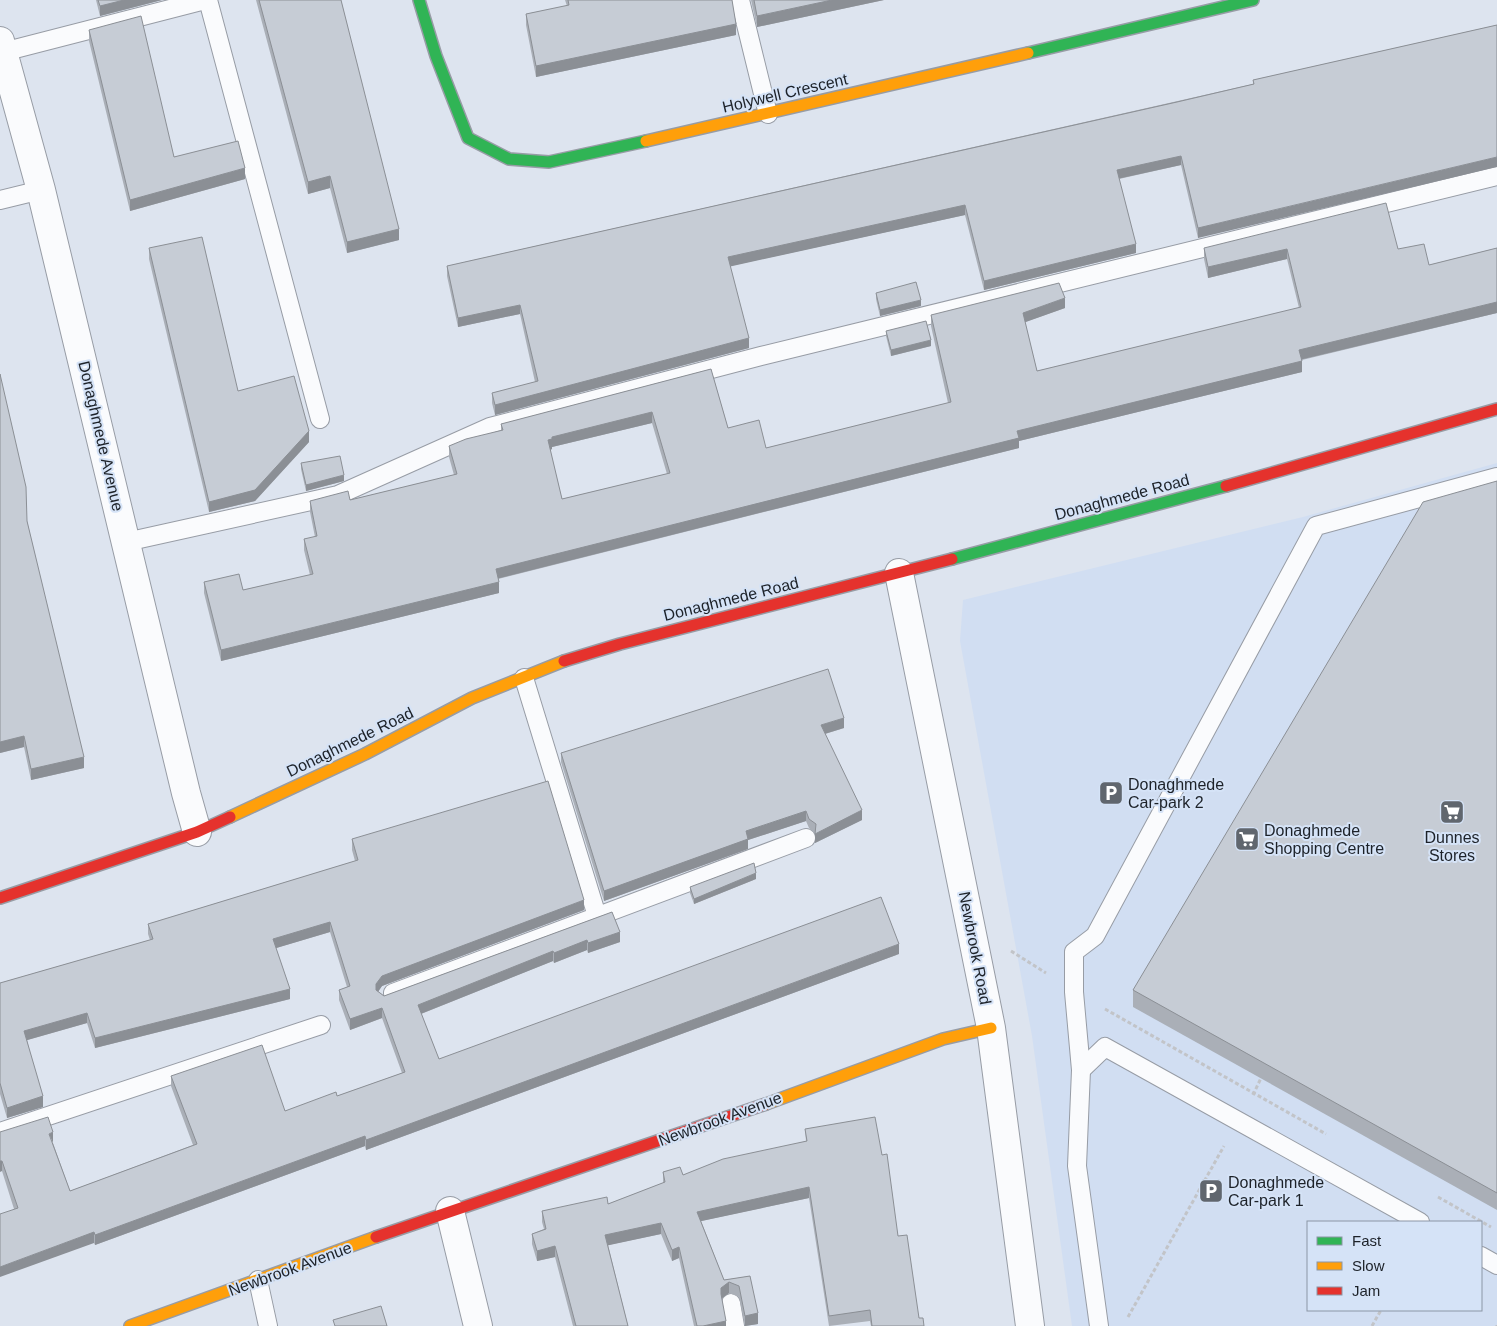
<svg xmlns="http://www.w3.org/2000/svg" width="1497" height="1326" font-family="Helvetica,sans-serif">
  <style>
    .built { fill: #d1def2; fill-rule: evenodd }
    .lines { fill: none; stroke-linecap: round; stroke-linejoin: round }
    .lane-casing { stroke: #979ca5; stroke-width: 20 }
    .street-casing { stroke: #979ca5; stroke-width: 30 }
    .fast-casing { stroke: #979ca5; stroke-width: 14 }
    .slow-casing { stroke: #979ca5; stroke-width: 14 }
    .jam-casing { stroke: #979ca5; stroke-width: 14 }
    .path { stroke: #c2c4c8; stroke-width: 3; stroke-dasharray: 4 2.5; stroke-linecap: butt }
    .lane { stroke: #fafbfd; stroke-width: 18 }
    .street { stroke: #fafbfd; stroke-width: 28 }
    .fast { stroke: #30b455; stroke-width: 11 }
    .slow { stroke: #ff9f0a; stroke-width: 11 }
    .jam { stroke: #e5322d; stroke-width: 11 }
    .wall { fill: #aaafb7; fill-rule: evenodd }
    .shaded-wall { fill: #8b8f95 }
    .building { fill: #c6ccd5; stroke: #8b8f95; fill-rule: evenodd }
    .labels { text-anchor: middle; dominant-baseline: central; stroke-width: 4; stroke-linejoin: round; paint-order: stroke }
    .street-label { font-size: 16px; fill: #1d2229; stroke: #d5e3f7 }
    .poi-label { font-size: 16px; fill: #1d2229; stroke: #d5e3f7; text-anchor: start }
  </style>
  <rect width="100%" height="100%" fill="#dde4ef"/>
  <path class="built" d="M1497 463V1326H1072L1032 1036 960 641 963 600 1303 517ZM1308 1222H1481V1310H1308Z"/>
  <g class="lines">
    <defs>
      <g id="lane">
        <path d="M208 0 320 419"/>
        <path d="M740 0 768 114"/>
        <path d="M3 52 205 0"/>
        <path d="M0 200 41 190"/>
        <path d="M126 542 338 495 490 427 761 356 1497 176"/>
        <path d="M524 678 597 916"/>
        <path d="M393 993 806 838"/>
        <path d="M1081 1070 1105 1047 1420 1222"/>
        <path d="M0 1132 321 1025"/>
        <path d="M1481 1256 1497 1265"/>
        <path d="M258 1280 268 1326"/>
        <path d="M731 1303 735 1326"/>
        <path d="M1099 1326 1077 1166 1081 1070 1074 992V952L1095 936 1316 526 1497 477"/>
      </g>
      <g id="street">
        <path d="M0 41 41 190 186 793 197 832"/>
        <path d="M899 573 991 1028 1030 1326"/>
        <path d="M450 1211 478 1326"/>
      </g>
      <g id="fast">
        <path d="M419 0 436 56 468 138 509 159 549 162 646 141"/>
        <path d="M1028 53 1253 0"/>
        <path d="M952 559 1226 486"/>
      </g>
      <g id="slow">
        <path d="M646 141 1028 53"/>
        <path d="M230 817 365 754 472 698 564 661"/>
        <path d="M766 1104 943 1039 991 1028"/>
        <path d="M130 1326 376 1237"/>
      </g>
      <g id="jam">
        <path d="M1226 486 1497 409"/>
        <path d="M564 661 620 644 952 559"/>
        <path d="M0 898 197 832 230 817"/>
        <path d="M376 1237 766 1104"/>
      </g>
    </defs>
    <use href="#lane" class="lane-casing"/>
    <use href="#street" class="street-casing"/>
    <use href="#fast" class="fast-casing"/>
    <use href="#slow" class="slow-casing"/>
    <use href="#jam" class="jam-casing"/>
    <g class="path">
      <path d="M1011 951 1046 973"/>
      <path d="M1105 1009 1326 1134"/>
      <path d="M1253 1095 1261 1078"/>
      <path d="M1438 1197 1491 1227"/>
      <path d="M1128 1317 1224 1146"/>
      <path d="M1372 1326 1381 1310"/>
      <path d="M1497 1326V1325"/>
    </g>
    <use href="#lane" class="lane"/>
    <use href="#street" class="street"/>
    <use href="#fast" class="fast"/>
    <use href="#slow" class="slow"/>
    <use href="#jam" class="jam"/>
  </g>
  <g class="wall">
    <path d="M96 0H162L100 16Z"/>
    <path d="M256 0H341L399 240 347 253 330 188 308 194Z"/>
    <path d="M565 0H732L736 35 536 77 526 25V14L567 6Z"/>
    <path d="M751 0H884L757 27Z"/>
    <path d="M1497 25 1198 238 1181 165 1119 179 1136 253 984 290 965 215 730 266 749 348 495 415 492 403V393L535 382 520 314 458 327 447 276V266L1253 84V80Z"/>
    <path d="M89 30 174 157 245 179 130 211 89 41Z"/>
    <path d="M149 248 238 391 309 442 255 501 209 512 149 259Z"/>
    <path d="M1204 248 1398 249 1429 265 1497 248V313L1302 360V372L1019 441V448L498 579 499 593 221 661 204 593V582L243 590 310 575 304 550V539L315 537 310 512V501L350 500 454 475 449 457V446L501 430V424L711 369 728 428 766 448 948 403 931 326V315L1065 308 1025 322 1037 371 1299 308 1287 259 1208 278 1204 259ZM652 423 667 474 562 499 550 450 552 449V447Z"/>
    <path d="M876 293 921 306 880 316 876 299Z"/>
    <path d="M886 331 931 346 891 356 886 336Z"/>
    <path d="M301 463 344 481 306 491 301 469Z"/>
    <path d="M1497 481V1210L1133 1007V990Z"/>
    <path d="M27 521 84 768 31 780 24 747 0 753Z"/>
    <path d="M844 728 825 734 862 820 815 843V834L809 828 806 821 748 840V849L604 901 561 762V753Z"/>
    <path d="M352 839 584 910 382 986 378 991 384 996 612 912 620 942 588 953 587 950 554 963 553 961 421 1014 439 1059 899 954 366 1150 365 1146 95 1245 94 1243 14 1209 2 1171 0 1132 53 1143 70 1191 193 1145 171 1086V1076L285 1111 337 1096 402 1073 382 1018 350 1030 339 1000V990L347 987 330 932 276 948 290 999 95 1048 87 1023 27 1040 43 1107 7 1118 0 1094V983L150 940 148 934V924L355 861 352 850Z"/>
    <path d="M756 879 694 904 690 893V887Z"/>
    <path d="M805 1129 882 1155 898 1236 919 1318 924 1326H871L870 1321 829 1326 809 1198 701 1221 724 1280 750 1276 758 1324 745 1326 739 1297 729 1293 722 1299 726 1326H694L679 1258 672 1261 661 1234 608 1245 628 1326H573L555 1257 537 1261 532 1244V1234L544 1229 542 1222V1211L608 1204 663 1183V1172L683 1175 806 1141Z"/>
  </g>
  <g class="shaded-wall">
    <path d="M124 0H162L100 16V6Z"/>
    <path d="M832 0H884L757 27V16Z"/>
    <path d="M736 24V35L536 77V66Z"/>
    <path d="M1181 156V165L1117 179V170Z"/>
    <path d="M1497 157V167L1198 238V228Z"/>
    <path d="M245 168V179L130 211V200Z"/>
    <path d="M330 176V188L308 194V182Z"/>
    <path d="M965 205V215L728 267V257Z"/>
    <path d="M399 229V240L347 253V242Z"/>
    <path d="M1136 244V253L984 290V281Z"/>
    <path d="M1287 249V259L1208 278V267Z"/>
    <path d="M1065 298V308L1023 323V313Z"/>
    <path d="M921 300V306L880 316V310Z"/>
    <path d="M1497 302V313L1299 360V350Z"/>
    <path d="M520 305V314L458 327V318Z"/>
    <path d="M749 338V348L495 415V405Z"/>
    <path d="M931 340V346L891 356V350Z"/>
    <path d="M1302 361V372L1019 441V448L496 579V569L1017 431Z"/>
    <path d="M652 412V423L552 447V449L548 451V440L552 437Z"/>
    <path d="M309 431V442L255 501 209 512V502Z"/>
    <path d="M344 475V481L306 491V485Z"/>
    <path d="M499 582V593L221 661V650Z"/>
    <path d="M844 718V728L821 735V725Z"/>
    <path d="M24 736V747L0 753V742Z"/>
    <path d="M84 757V768L31 780V769Z"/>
    <path d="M862 810V820L815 843V834Z"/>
    <path d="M806 811V821L748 840V849L604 901V891L746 831Z"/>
    <path d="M756 873V879L694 904V899Z"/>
    <path d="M584 900V910L382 986 376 995V984L382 976Z"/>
    <path d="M330 922V932L273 949V939Z"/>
    <path d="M620 932V942L588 953V943Z"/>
    <path d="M587 940V950L554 963V953Z"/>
    <path d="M899 944V954L366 1150V1140Z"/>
    <path d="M553 951V961L418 1015V1005Z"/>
    <path d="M290 989V999L95 1048V1038Z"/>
    <path d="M382 1008V1018L350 1030V1019Z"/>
    <path d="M87 1013V1023L24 1041V1031Z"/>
    <path d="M43 1096V1107L7 1118V1108Z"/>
    <path d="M53 1132V1143L49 1134Z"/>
    <path d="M365 1136V1146L95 1245V1235Z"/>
    <path d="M0 1161H2V1171L0 1172Z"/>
    <path d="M809 1187V1198L697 1222V1212Z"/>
    <path d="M661 1223V1234L605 1246V1235Z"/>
    <path d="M94 1232V1243L0 1277V1267Z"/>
    <path d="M555 1246V1257L537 1261V1251Z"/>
    <path d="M679 1247V1258L672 1261V1250Z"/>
    <path d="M729 1282V1293L721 1299V1288Z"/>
    <path d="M758 1313V1324L745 1326V1316Z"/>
    <path d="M726 1321V1326H703Z"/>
  </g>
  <g class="building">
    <path d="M98 0H124L100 6Z"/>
    <path d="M259 0H341L399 229 347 242 330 176 308 182Z"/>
    <path d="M568 0H732L736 24 536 66 526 14 569 5Z"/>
    <path d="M754 0H832L757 16Z"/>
    <path d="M141 16 174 157 238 141 245 168 130 200 89 30Z"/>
    <path d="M1497 25V157L1198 228 1181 156 1117 170 1136 244 984 281 965 205 728 257 749 338 495 405 492 393 538 381 520 305 458 318 447 266 1177 102 1254 84 1253 80Z"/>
    <path d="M1386 203 1398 249 1424 244 1429 265 1497 248V302L1299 350 1302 361 1017 431 1019 438 496 569 499 582 221 650 204 582 239 574 243 590 313 574 304 539 317 536 310 501 348 491 350 500 457 474 449 446 466 439 503 430 501 424 711 369 728 428 759 420 766 448 951 402 931 315 1059 283 1065 298 1023 313 1037 371 1301 307 1287 249 1208 267 1204 248ZM652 412 670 473 562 499 548 440 552 439V437Z"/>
    <path d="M202 237 238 391 294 376 309 431 255 490 209 502 149 248Z"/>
    <path d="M916 282 921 300 880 310 876 293Z"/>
    <path d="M926 321 931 340 891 350 886 331Z"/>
    <path d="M0 374 26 487 27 521 84 757 31 769 24 736 0 742Z"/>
    <path d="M340 456 344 475 306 485 301 463Z"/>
    <path d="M1497 481V1193L1133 990 1423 502Z"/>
    <path d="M828 669 844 718 821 725 862 810 815 834 816 824 809 819 806 811 746 831 748 839 604 891 561 753Z"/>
    <path d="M548 781 584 900 382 976 376 984V990L384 996 612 912 620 932 588 943 587 940 554 953 553 951 418 1005 439 1059 881 897 899 944 366 1140 365 1136 95 1235 94 1232 0 1267V1214L18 1208 2 1161H0V1132L48 1117 53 1132 49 1134 70 1191 197 1144 171 1076 262 1045 285 1111 336 1092 337 1096 405 1072 382 1008 350 1019 339 990 350 986 330 922 273 939 290 989 95 1038 87 1013 24 1031 43 1096 7 1108 0 1083V983L153 939 148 924 358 860 352 839Z"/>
    <path d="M754 863 756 873 694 899 690 887Z"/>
    <path d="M875 1117 882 1155 887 1154 898 1236 907 1235 919 1318H923L924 1326H872L870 1310 829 1316 809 1187 697 1212 724 1280 750 1276 758 1313 745 1316 739 1286 729 1282 721 1288V1294L726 1321 703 1326H697L679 1247 672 1250 661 1223 605 1235 628 1326H576L555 1246 537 1251 532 1234 546 1229 542 1211 607 1197 608 1204 665 1182 663 1172 680 1167 683 1175 723 1159 807 1141 805 1129Z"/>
    <path d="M381 1306 387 1326H335L333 1320Z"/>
  </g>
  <defs>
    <symbol id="parking-square" viewBox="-11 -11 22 22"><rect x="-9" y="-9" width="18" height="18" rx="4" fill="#60666e" stroke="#d5e3f7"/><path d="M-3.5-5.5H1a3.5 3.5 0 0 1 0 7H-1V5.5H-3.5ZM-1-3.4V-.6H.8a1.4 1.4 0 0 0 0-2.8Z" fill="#fff"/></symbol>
    <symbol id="supermarket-square" viewBox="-11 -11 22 22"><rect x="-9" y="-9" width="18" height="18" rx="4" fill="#60666e" stroke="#d5e3f7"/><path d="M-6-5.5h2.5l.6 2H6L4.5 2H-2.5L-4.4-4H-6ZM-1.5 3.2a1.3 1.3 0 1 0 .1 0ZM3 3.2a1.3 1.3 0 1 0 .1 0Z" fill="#fff"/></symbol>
  </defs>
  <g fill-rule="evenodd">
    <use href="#parking-square" x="1097" y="779" width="28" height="28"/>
    <use href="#supermarket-square" x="1438" y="798" width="28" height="28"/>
    <use href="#supermarket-square" x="1233" y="825" width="28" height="28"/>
    <use href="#parking-square" x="1197" y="1177" width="28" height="28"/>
  </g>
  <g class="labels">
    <g class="street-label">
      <text transform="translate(785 93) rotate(-13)">Holywell Crescent</text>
      <text transform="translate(101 436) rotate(77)">Donaghmede Avenue</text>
      <text transform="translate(1122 497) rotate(-15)">Donaghmede Road</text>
      <text transform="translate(731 599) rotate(-14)">Donaghmede Road</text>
      <text transform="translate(350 742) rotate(-26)">Donaghmede Road</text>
      <text transform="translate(975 948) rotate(79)">Newbrook Road</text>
      <text transform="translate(720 1119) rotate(-20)">Newbrook Avenue</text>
      <text transform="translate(290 1269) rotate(-20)">Newbrook Avenue</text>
    </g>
    <g class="poi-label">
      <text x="1128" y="784">Donaghmede<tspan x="1128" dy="18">Car-park 2</tspan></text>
      <text x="1264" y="830">Donaghmede<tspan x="1264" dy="18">Shopping Centre</tspan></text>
      <text x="1452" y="837" text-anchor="middle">Dunnes<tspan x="1452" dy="18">Stores</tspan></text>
      <text x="1228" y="1182">Donaghmede<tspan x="1228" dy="18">Car-park 1</tspan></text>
    </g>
  </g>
  <rect x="1307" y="1221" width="175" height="90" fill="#d5e3f7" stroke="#8b96a5"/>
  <rect x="1317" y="1237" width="25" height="8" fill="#30b455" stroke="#8b96a5"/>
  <text x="1352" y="1246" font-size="15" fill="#1d2229">Fast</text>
  <rect x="1317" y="1262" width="25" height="8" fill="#ff9f0a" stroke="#8b96a5"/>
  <text x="1352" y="1271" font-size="15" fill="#1d2229">Slow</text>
  <rect x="1317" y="1287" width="25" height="8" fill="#e5322d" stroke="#8b96a5"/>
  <text x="1352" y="1296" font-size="15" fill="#1d2229">Jam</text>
</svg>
